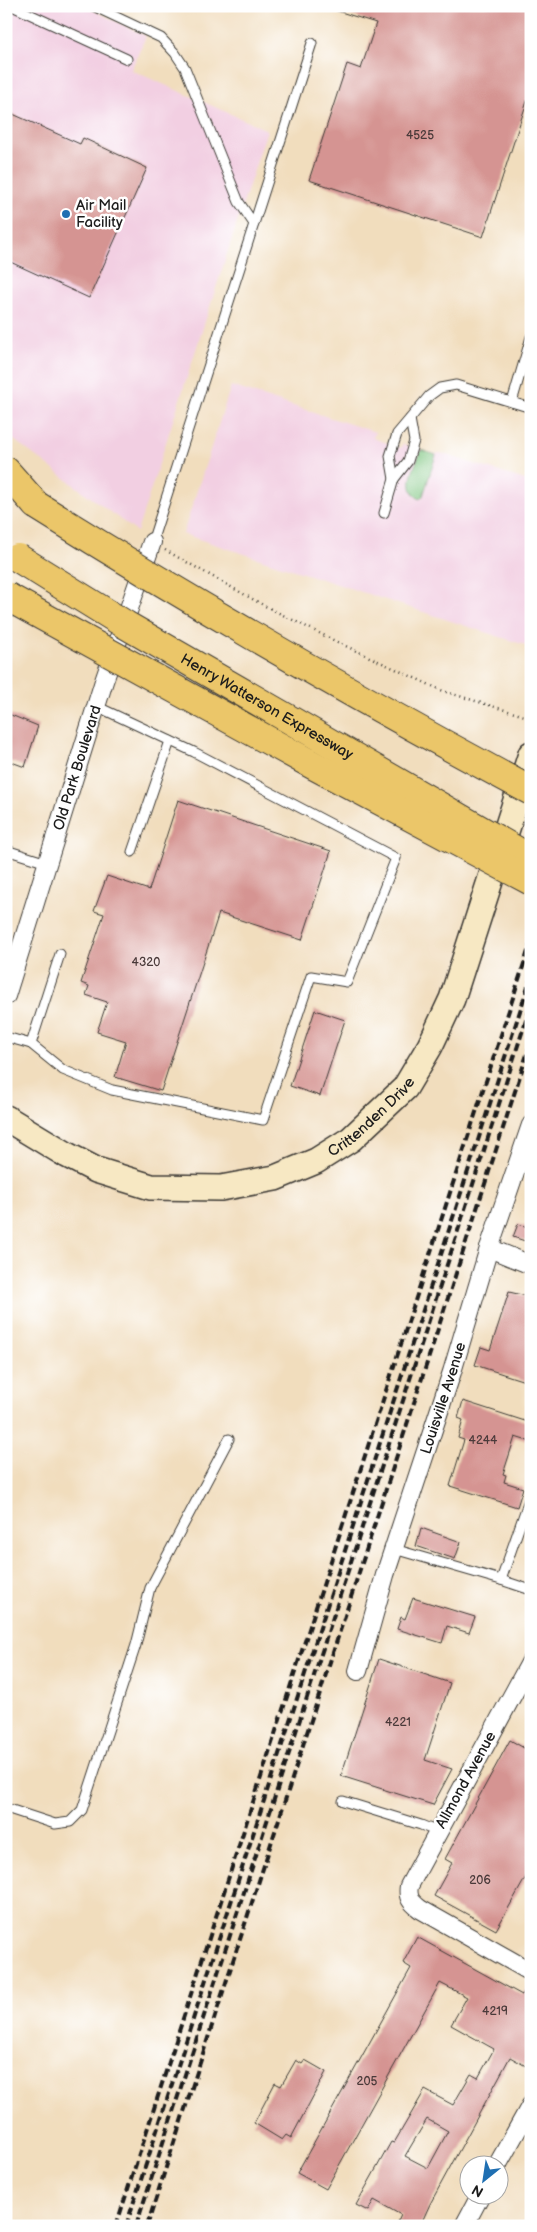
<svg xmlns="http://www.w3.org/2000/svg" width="537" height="2232" font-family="'Balsamiq Sans',sans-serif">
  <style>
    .built { fill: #f2cfe2 }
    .green { fill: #7fc681; stroke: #4e714e }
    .building { fill: #d59492; fill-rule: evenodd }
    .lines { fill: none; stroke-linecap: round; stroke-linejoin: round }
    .service-casing { stroke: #3c3934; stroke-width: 11 }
    .minor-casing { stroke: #3c3934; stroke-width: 20 }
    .secondary-casing { stroke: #3c3934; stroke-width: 28 }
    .motorway-casing { stroke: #3c3934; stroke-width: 30 }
    .path { stroke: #3c3934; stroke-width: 2.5; stroke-dasharray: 1 4; stroke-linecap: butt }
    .service { stroke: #fff; stroke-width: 9 }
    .minor { stroke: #fff; stroke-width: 18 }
    .secondary { stroke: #f7e8c3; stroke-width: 25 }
    .motorway { stroke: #ebc669; stroke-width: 28 }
    .rail { stroke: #1c1c1c; stroke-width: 4; stroke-dasharray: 8 4; stroke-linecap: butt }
    .motorway-bridge-casing { stroke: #3c3934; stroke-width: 30; stroke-linecap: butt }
    .motorway-bridge { stroke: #ebc669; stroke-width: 28 }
    .poi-dot { fill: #1f6fb2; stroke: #fff; stroke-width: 2 }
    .labels { text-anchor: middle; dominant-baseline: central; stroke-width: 5; stroke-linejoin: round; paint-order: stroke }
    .number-label { font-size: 12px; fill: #4a3a3a }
    .poi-label { font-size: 15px; fill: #1c1c1c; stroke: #fff; text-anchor: start }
    .street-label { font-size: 15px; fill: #1c1c1c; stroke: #fff }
  </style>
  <rect width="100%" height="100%" fill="#fff"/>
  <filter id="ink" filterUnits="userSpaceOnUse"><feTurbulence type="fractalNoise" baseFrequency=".02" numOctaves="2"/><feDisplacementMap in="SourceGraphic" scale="10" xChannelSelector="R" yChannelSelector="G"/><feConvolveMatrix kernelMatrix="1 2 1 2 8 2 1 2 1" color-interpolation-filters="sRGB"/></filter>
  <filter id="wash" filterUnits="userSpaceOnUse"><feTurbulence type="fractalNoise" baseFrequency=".0096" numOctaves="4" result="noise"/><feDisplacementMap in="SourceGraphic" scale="20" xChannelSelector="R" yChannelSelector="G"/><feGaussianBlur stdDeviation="1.12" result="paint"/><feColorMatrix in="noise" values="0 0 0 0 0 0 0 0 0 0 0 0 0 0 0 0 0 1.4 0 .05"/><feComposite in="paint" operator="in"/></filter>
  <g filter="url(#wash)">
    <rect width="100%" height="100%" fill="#f1ddbd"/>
    <g class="built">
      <path d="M6 6H85L146 36 131 70 267 130 137 532 6 434Z"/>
      <path d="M231 386 375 432 373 438 401 448 402 444 436 454 440 453 531 482V647L183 534Z"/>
    </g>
    <path class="green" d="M421 450 436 455 423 496 420 499C401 489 416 465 421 450Z"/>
    <g id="blocks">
      <g class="building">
        <path d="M331 6H531V89L483 237 309 180 347 64 361 69 376 23 331 9Z"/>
        <path d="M6 111 80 144 83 138 147 168 89 298 6 260Z"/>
        <path d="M6 713 38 726 25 767 6 760Z"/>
        <path d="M178 800 331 851 302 940 219 913 161 1091 115 1077 126 1041 97 1032 107 1002 86 995 89 986 81 983 104 914 94 911 107 876 149 890Z"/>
        <path d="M315 1010 345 1020 320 1096 290 1086Z"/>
        <path d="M518 1224 531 1228V1243L513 1237Z"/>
        <path d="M509 1292 531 1297V1383L475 1365 481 1347 490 1350Z"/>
        <path d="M463 1401 531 1423V1442L515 1437 503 1474 506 1475 504 1482 523 1488 517 1507 450 1486 464 1440 458 1438 463 1420 458 1418Z"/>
        <path d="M421 1528 461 1542 455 1559 416 1546Z"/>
        <path d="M413 1598 475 1617 469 1633 447 1626 442 1643 397 1629 401 1617 405 1619Z"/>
        <path d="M379 1659 450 1683 425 1760 452 1769 433 1805 341 1776Z"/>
        <path d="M510 1740 531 1752V1868L496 1930 434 1896 452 1863 445 1859Z"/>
        <path d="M417 1937 522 1995 531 1983V2069L510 2057 430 2204 420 2226H396L401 2215 374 2200 368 2211 356 2205 391 2142 394 2143 425 2090 453 2105 471 2074 478 2078 494 2049 451 2025 467 1997 440 1983 326 2189 297 2173 411 1968 403 1963ZM427 2119 448 2131 428 2168 405 2156Z"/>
        <path d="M296 2060 302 2064 305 2060 326 2072 291 2138 286 2135 282 2140 254 2123 275 2083 281 2086Z"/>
      </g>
    </g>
  </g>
  <g filter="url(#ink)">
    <use href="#blocks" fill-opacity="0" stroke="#3c3934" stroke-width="1"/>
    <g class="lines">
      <defs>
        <g id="service">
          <path d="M12 6 127 59"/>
          <path d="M93 6 161 38 175 53 185 68 239 202 254 224"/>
          <path d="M512 402 531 337"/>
          <path d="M394 479 390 456 397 434 429 396 440 388 456 385 531 408"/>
          <path d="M384 513 394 479 408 461 414 441 410 419"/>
          <path d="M152 542 312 43"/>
          <path d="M6 850 47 863"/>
          <path d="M132 852 170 741"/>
          <path d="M6 1037 31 1044 63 1070 112 1090 263 1120 311 976 347 982 396 858 194 752 96 706"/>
          <path d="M31 1044 60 954"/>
          <path d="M394 1549 501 1580 531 1590"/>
          <path d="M501 1580 531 1494"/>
          <path d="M343 1801 421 1825 438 1832"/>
          <path d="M6 1808 55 1824 70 1822 82 1810 136 1645 150 1588 229 1439"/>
        </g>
        <g id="minor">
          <path id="s1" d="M6 996 104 681 152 542"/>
          <path d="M489 1248 531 1265"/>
          <path d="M531 1661 409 1886C407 1898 411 1902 420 1909L531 1972"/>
          <path id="s2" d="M358 1671 385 1575 452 1372 489 1248 531 1125"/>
          <path d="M498 2164 531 2105"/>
          <path d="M464 2226 481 2194"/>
        </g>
        <g id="secondary">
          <path id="s3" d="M6 1118 67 1155 96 1170 151 1187 221 1188 275 1178 316 1161 351 1139 405 1088 430 1046 452 999 531 754"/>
        </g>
        <path id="motorway" d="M6 471 36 505"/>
      </defs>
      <use href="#service" class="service-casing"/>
      <use href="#minor" class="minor-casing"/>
      <use href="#secondary" class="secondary-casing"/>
      <use href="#motorway" class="motorway-casing"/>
      <path class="path" d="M165 550 265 606 337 642 443 691 531 718"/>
      <use href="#service" class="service"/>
      <use href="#minor" class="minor"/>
      <use href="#secondary" class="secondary"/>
      <use href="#motorway" class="motorway"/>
      <g class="rail">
        <path d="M116 2226 531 942"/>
        <path d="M126 2226 531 977"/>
        <path d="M136 2226 531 1005"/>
        <path d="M147 2226 531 1042"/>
      </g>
      <defs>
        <g id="motorway-bridge">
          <path d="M36 505C197 606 363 701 531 791"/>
          <path id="s4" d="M18 558 126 625 531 859"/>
          <path d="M6 596 313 765 531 881"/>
        </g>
      </defs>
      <use href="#motorway-bridge" class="motorway-bridge-casing"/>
      <use href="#motorway-bridge" class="motorway-bridge"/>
    </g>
  </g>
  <circle class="poi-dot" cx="66" cy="214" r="5"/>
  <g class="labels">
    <g class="number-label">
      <text x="420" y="135">4525</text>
      <text x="146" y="962">4320</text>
      <text x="483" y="1440">4244</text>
      <text x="398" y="1722">4221</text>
      <text x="480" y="1880">206</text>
      <text x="495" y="2011">4219</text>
      <text x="367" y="2081">205</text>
    </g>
    <g class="poi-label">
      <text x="76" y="205">Air Mail<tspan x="76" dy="17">Facility</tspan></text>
    </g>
    <g class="street-label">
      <text stroke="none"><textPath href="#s4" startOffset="290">Henry Watterson Expressway</textPath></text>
      <text stroke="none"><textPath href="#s1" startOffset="239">Old Park Boulevard</textPath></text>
      <text stroke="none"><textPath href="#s3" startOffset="402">Crittenden Drive</textPath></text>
      <text stroke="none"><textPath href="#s2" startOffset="286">Louisville Avenue</textPath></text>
      <text transform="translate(466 1780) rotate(-61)">Allmond Avenue</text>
    </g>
  </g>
  <rect width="537" height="2232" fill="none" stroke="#fff" stroke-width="25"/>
  <g transform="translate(484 2180) rotate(210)"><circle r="24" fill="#ffffff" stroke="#a4a4a4"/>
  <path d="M0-4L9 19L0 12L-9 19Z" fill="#1f6fb2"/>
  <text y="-8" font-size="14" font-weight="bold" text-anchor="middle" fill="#1c1c1c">N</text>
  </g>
</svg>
